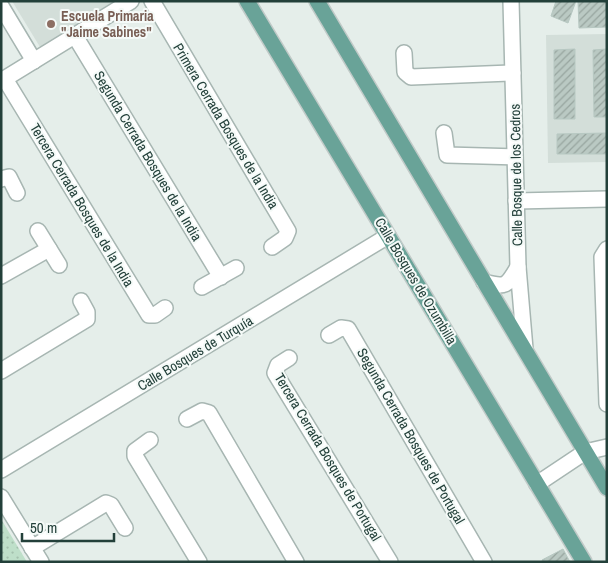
<svg xmlns="http://www.w3.org/2000/svg" width="608" height="563" font-family="'Archivo Narrow',sans-serif">
  <style>
    .built { fill: #d3ded9 }
    .park { fill: url(#park-dots) }
    .building { fill: url(#building-hatch); stroke: #b7c8c2 }
    .lines { fill: none; stroke-linecap: round; stroke-linejoin: round }
    .minor-casing { stroke: #a7b6b2; stroke-width: 18 }
    .major-casing { stroke: #c1cac8; stroke-width: 18 }
    .minor { stroke: #fff; stroke-width: 15 }
    .major { stroke: #69a398; stroke-width: 15 }
    .education-dot { fill: #8d6e63; stroke: #f5faf8; stroke-width: 2 }
    .labels { text-anchor: middle; dominant-baseline: central; stroke-width: 4; stroke-linejoin: round; paint-order: stroke }
    .education-label { font-size: 14px; font-weight: bold; fill: #785e54; stroke: #f5faf8; text-anchor: start }
    .street-label { font-size: 14px; fill: #23403a; stroke: #f5faf8 }
  </style>
  <defs>
    <pattern id="park-dots" width="8" height="8" patternUnits="userSpaceOnUse" patternTransform="scale(1.25)"><rect width="8" height="8" fill="#bedfc9"/><path d="M2 2h.1M6 6h.1" fill="none" stroke="#a3c0ad" stroke-width="1.8" stroke-linecap="round"/></pattern>
    <pattern id="building-hatch" width="6" height="6" patternUnits="userSpaceOnUse" patternTransform="scale(1.25)"><rect width="6" height="6" fill="#bac9c3"/><path d="M-1 1l2-2M0 6l6-6M5 7l2-2" fill="none" stroke="#97a59f"/></pattern>
  </defs>
  <rect width="100%" height="100%" fill="#e5eeea"/>
  <g class="built">
    <path d="M12 1H114L40 47Z"/>
    <path d="M607 34V162L548 163 546 35Z"/>
  </g>
  <path class="park" d="M1 519 27 562H1Z"/>
  <g class="building">
    <path d="M556 1H576L568 23 551 16Z"/>
    <path d="M578 1H607V27L579 28Z"/>
    <path d="M575 49V119H554V50Z"/>
    <path d="M607 49V117H594L593 50Z"/>
    <path d="M607 133V154H557V134Z"/>
    <path d="M563 549 570 562H543L542 560Z"/>
  </g>
  <g class="lines">
    <defs>
      <g id="minor">
        <path d="M152 1 288 231 285 238 272 247"/>
        <path d="M511 1 518 267 525 349"/>
        <path d="M1 6 34 61"/>
        <path d="M75 36 221 277"/>
        <path d="M404 53 405 72 411 77 513 73"/>
        <path d="M5 79 149 315H155L165 308"/>
        <path d="M1 81 131 1"/>
        <path d="M444 133 447 155 515 157"/>
        <path d="M1 179 9 177 17 193"/>
        <path d="M516 201 607 199"/>
        <path d="M38 231 59 265"/>
        <path d="M607 249 602 257 607 404"/>
        <path d="M1 276 49 249"/>
        <path d="M484 282C506 288 507 286 518 267"/>
        <path d="M202 287 236 268"/>
        <path d="M329 335 341 328 348 329 484 562"/>
        <path d="M289 358 278 365 275 373 390 562"/>
        <path d="M1 371 87 319V312L81 301"/>
        <path d="M187 419 202 411 209 413 296 562"/>
        <path d="M150 440 135 451V456L199 562"/>
        <path d="M1 470 388 236"/>
        <path d="M537 484 585 452 607 447"/>
        <path d="M1 497 41 562"/>
        <path d="M32 548 106 503 111 505 125 528"/>
      </g>
      <g id="major">
        <path d="M247 1 584 562"/>
        <path d="M317 1 607 488"/>
      </g>
    </defs>
    <use href="#minor" class="minor-casing"/>
    <use href="#major" class="major-casing"/>
    <use href="#minor" class="minor"/>
    <use href="#major" class="major"/>
  </g>
  <circle class="education-dot" cx="51" cy="24" r="5"/>
  <g class="labels">
    <g class="education-label">
      <text x="61" y="16">Escuela Primaria<tspan x="61" dy="16">"Jaime Sabines"</tspan></text>
    </g>
    <g class="street-label">
      <text transform="translate(226 126) rotate(59)">Primera Cerrada Bosques de la India</text>
      <text transform="translate(148 156) rotate(59)">Segunda Cerrada Bosques de la India</text>
      <text transform="translate(516 175) rotate(-91)">Calle Bosque de los Cedros</text>
      <text transform="translate(82 205) rotate(59)">Tercera Cerrada Bosques de la India</text>
      <text transform="translate(416 281) rotate(59)">Calle Bosques de Ozumbilla</text>
      <text transform="translate(195 353) rotate(-31)">Calle Bosques de Turquía</text>
      <text transform="translate(411 436) rotate(60)">Segunda Cerrada Bosques de Portugal</text>
      <text transform="translate(328 457) rotate(59)">Tercera Cerrada Bosques de Portugal</text>
    </g>
  </g>
  <rect width="608" height="563" fill="none" stroke="#23403a" stroke-width="5"/>
  <path d="M22 533v8h92v-8" fill="none" stroke="#23403a" stroke-width="2.5"/>
  <text x="30" y="533" font-size="15" fill="#23403a" stroke="#f5faf8" stroke-width="4" paint-order="stroke">50 m</text>
</svg>
